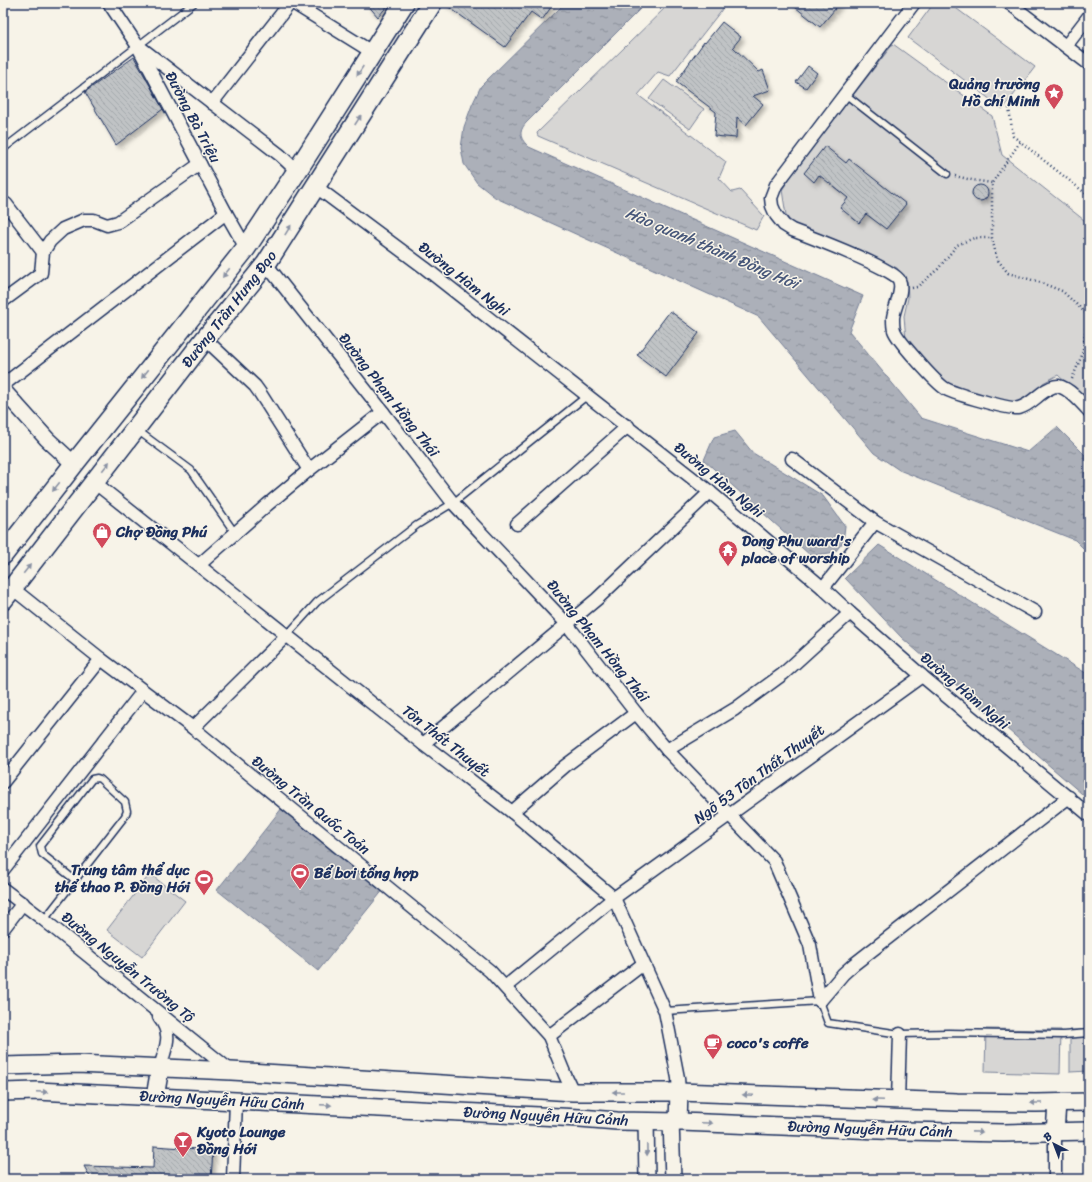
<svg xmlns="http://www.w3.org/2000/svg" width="1092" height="1182" font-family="Sriracha,sans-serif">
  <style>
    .grass { fill: #d7d6d4; stroke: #798299 }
    .water { fill: url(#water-ripples); stroke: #727c95 }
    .building { fill: url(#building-back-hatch); stroke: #1b2f5e; filter: url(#shadow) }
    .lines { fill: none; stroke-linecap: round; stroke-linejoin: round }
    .service-casing { stroke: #1b2f5e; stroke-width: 9 }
    .minor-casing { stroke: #1b2f5e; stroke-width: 15 }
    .tertiary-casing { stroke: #1b2f5e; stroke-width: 18 }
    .secondary-casing { stroke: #1b2f5e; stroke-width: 20 }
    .primary-casing { stroke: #1b2f5e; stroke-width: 22 }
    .path { stroke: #1b2f5e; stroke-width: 2.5; stroke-dasharray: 1 3; stroke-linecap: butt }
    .service { stroke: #f7f3e8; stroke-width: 6 }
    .minor { stroke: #f7f3e8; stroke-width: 12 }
    .tertiary { stroke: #f7f3e8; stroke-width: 15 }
    .secondary { stroke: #f7f3e8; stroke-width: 17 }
    .primary { stroke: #f7f3e8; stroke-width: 19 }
    .oneway { fill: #8991a3 }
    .labels { text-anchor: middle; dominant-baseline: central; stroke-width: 3; stroke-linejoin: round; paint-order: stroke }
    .poi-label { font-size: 15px; font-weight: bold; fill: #1b2f5e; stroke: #f7f3e8; text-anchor: start }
    .street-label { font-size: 15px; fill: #1b2f5e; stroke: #f7f3e8 }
    .water-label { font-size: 16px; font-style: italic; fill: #465679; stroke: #f7f3e8 }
  </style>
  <defs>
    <pattern id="water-ripples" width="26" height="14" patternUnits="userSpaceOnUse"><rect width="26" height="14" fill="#acb0b9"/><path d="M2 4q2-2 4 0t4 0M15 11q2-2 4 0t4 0" fill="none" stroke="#8b909a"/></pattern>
    <pattern id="building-back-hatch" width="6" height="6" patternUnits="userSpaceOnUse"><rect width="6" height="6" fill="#c0c3c5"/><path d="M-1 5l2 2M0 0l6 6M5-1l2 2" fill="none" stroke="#a4a8ac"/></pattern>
    <filter id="shadow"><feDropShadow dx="3.5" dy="3.5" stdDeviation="2" flood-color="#0004"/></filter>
  </defs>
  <rect width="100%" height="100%" fill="#f7f3e8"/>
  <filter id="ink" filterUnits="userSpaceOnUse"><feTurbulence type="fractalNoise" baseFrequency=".025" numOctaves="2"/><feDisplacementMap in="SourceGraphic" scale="8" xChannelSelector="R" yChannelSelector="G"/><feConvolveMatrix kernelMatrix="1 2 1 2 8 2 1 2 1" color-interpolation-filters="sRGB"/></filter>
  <g filter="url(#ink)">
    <g class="grass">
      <path d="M670 3H727L670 76 658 72 638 95 691 135 726 162 719 178 732 192 740 190 764 216 756 230 538 136 537 133Z"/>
      <path d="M934 3H949L1035 67 1003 109 908 38Z"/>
      <path d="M893 44 992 116 1002 155 1089 224V404L1058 375 1043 383 1028 398 1016 402H999L948 384 906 340 904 316 908 298 907 281 897 268 874 258 793 226 786 215 782 190 797 167Z"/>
      <path d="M664 80 704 109 690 129 649 99Z"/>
      <path d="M150 874 185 901 142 957 107 930Z"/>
      <path d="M986 1029 1061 1030 1060 1074 985 1072Z"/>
      <path d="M1070 1030H1089V1071L1070 1072Z"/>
    </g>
    <g class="water">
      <path d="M565 3H646L526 123C518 132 520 139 529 147L863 296 849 331 921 418 1028 452 1057 427 1089 459V554L1075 540 899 470 874 453 759 317 496 198 477 183 464 164 461 148 464 127 472 105 481 86Z"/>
      <path d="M735 431 753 453 823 496 845 526 843 542 835 552 811 556 704 460 714 437Z"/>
      <path d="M879 545 1089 675V800L902 638 845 578Z"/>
      <path d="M282 808 384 889 318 971 217 890Z"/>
    </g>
    <g class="building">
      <path d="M366 3H390L378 17Z"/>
      <path d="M443 3H554L542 20 531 12 505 47Z"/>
      <path d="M790 3H840L820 27Z"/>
      <path d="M722 22 741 37 733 47 759 72 763 70 770 90 753 96 763 104 746 125 737 117 736 138 714 136 716 112 676 82 704 42 705 43Z"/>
      <path d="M134 57 163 109 116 145 85 92Z"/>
      <path d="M808 66 817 73 806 88 796 82Z"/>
      <path d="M825 146 846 163 849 159 906 204 886 229 866 214 859 223 840 208 848 198 819 175 814 182 804 173Z"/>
      <circle cx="980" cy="193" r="8"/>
      <path d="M670 311 699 333 666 377 637 355Z"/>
      <path d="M154 1146 213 1150 211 1179H91L84 1166 153 1168Z"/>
    </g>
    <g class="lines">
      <defs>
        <g id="service">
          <path d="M845 94 947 174"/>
          <path d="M3 149 194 3"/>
          <path d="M137 430 191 470 235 533"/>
          <path d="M287 635 317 602 417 525 453 503 588 395"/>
          <path d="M44 920 125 816 127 811 125 802 100 779 97 778 92 779 40 846 42 854 75 880"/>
          <path d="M665 1011 820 1001 828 1023 900 1034 948 1033 1063 1035 1089 1033"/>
        </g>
        <g id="minor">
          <path d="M109 3 137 45 226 213 246 248"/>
          <path d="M293 3 372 52"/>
          <path d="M914 3 776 185 771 198 772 206 776 215 784 225 792 230C808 236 895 269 899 280 904 291 894 307 893 318 893 322 893 327 894 330 897 340 937 384 946 389 955 394 1011 410 1019 408 1029 405 1034 399 1042 393 1046 390 1053 386 1058 386 1069 388 1082 403 1089 411"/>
          <path d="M1009 3 1089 64"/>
          <path d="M1066 46 1089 16"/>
          <path d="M141 48 280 155 297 171"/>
          <path d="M212 103 290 3"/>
          <path d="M315 186 425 268 710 492 823 588 850 613 922 676 1089 815"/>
          <path d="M3 203 6 204 43 252"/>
          <path d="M266 264 383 412 453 503 566 623 636 713 667 750 774 861 810 945 820 1001"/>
          <path d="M3 301 41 273 43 252 50 241 63 229 84 220H94L107 225 118 222 200 164"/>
          <path d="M205 339 255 386 260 393 309 470"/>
          <path d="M3 385 226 213"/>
          <path d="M792 459 875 522"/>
          <path d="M94 482 423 744 512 812 614 898 665 1011 678 1078 679 1092"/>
          <path d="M517 524 628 426"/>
          <path d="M199 565 267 505 309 470 383 412"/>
          <path d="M12 588 101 659 193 728 490 971 549 1036 565 1075 573 1092"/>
          <path d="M823 588 875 522 1035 612"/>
          <path d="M193 728 287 635"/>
          <path d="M423 744 597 599 710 492"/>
          <path d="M667 750 735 709 783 674 850 613"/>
          <path d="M3 782 101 659"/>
          <path d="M512 812 565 766 636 713"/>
          <path d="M3 870 143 691"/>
          <path d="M3 889 44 920 231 1071"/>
          <path d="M3 929 23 903"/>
          <path d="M505 987 614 898 922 676"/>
          <path d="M820 1001 843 974 853 965 1069 797"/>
          <path d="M159 1017C174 1036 165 1047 160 1068"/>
          <path d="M549 1036 643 964"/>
          <path d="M898 1101 900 1034"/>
          <path d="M233 1179 236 1101"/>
          <path d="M1055 1179V1133"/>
        </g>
        <g id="tertiary">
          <path d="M3 390 47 439 74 464"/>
          <path d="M646 1121 647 1179"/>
          <path d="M671 1121 673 1179"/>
        </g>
        <g id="secondary">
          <path d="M3 1066 77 1064 231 1071 573 1092H679L957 1102 1036 1103 1089 1102"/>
          <path d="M3 1092 37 1091 580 1118 617 1121 681 1122 903 1131 1004 1133 1089 1131"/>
          <path d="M155 1097 160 1068"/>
          <path d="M678 1122 679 1092"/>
          <path d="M1055 1133 1057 1103"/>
        </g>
        <g id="primary">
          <path d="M3 555 74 464 246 248 297 171 404 3"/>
          <path d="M3 600 205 339 266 264 432 3"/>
        </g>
      </defs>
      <use href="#service" class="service-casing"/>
      <use href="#minor" class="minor-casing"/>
      <use href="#tertiary" class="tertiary-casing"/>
      <use href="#secondary" class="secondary-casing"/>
      <use href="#primary" class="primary-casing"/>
      <g class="path">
        <path d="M1009 108 1013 136 1089 196"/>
        <path d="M1020 142 992 183V238L997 259 1008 273 1039 282 1062 291 1089 316"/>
        <path d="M955 176 972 180 992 183"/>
        <path d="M912 288 917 287 938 269 957 245 974 238H992"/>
        <path d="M1072 379 1082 355 1088 316"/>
      </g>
      <use href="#service" class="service"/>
      <use href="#minor" class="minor"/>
      <use href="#tertiary" class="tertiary"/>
      <use href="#secondary" class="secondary"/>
      <use href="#primary" class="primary"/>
    </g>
    <defs><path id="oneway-solid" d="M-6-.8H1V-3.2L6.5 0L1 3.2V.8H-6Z"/></defs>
    <g class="oneway">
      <use href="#oneway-solid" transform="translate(360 71) rotate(123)"/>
      <use href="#oneway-solid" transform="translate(358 120) rotate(-57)"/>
      <use href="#oneway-solid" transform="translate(288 230) rotate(-58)"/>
      <use href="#oneway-solid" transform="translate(226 273) rotate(128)"/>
      <use href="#oneway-solid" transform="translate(145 374) rotate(128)"/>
      <use href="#oneway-solid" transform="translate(106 466) rotate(-52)"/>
      <use href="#oneway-solid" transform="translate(56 487) rotate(128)"/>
      <use href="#oneway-solid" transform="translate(27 569) rotate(-52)"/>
      <use href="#oneway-solid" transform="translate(42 1092) rotate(2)"/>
      <use href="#oneway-solid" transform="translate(618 1092) rotate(-180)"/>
      <use href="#oneway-solid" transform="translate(748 1095) rotate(-178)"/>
      <use href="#oneway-solid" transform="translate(878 1100) rotate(-178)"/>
      <use href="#oneway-solid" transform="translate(1036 1103) rotate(180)"/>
      <use href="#oneway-solid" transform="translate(326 1105) rotate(3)"/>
      <use href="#oneway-solid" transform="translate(707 1123) rotate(2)"/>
      <use href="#oneway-solid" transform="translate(977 1132) rotate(1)"/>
      <use href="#oneway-solid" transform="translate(647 1150) rotate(89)"/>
    </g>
  </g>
  <defs>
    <symbol id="sight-pin" viewBox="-11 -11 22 30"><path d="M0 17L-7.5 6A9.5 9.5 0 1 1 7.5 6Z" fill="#d1495b" stroke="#f7f3e8"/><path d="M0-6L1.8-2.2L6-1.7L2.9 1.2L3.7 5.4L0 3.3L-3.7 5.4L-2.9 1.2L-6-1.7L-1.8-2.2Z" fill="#fff"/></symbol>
    <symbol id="shop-pin" viewBox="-11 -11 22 30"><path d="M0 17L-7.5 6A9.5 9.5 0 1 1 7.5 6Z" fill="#d1495b" stroke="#f7f3e8"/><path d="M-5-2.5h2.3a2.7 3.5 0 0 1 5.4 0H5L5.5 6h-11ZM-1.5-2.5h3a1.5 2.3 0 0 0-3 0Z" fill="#fff"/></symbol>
    <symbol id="temple-pin" viewBox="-11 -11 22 30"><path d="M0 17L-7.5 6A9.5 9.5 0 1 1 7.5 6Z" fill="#d1495b" stroke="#f7f3e8"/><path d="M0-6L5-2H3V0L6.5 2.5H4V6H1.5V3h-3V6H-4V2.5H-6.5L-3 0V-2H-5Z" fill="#fff"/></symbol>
    <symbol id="stadium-pin" viewBox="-11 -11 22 30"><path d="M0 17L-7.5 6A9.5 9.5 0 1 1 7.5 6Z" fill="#d1495b" stroke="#f7f3e8"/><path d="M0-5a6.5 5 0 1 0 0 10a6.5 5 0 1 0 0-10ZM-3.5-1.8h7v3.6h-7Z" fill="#fff"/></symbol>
    <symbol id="cafe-pin" viewBox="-11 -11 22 30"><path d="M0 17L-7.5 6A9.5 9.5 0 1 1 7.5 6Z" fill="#d1495b" stroke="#f7f3e8"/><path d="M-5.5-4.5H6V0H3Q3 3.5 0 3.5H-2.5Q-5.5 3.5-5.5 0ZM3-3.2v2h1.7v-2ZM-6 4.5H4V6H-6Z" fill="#fff"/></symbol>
    <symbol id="bar-pin" viewBox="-11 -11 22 30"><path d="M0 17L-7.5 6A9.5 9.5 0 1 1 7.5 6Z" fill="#d1495b" stroke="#f7f3e8"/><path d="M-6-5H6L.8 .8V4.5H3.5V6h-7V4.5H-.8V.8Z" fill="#fff"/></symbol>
  </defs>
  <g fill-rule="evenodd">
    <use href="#sight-pin" x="1043" y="82" width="22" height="30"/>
    <use href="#shop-pin" x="91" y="521" width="22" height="30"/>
    <use href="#temple-pin" x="717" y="539" width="22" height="30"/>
    <use href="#stadium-pin" x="289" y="862" width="22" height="30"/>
    <use href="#stadium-pin" x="193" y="868" width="22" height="30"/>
    <use href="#cafe-pin" x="702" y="1032" width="22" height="30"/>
    <use href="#bar-pin" x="172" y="1130" width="22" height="30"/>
  </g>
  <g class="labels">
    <g class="poi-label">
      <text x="1040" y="84" text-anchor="end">Quảng trường<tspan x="1040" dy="17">Hồ chí Minh</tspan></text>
      <text x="116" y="532">Chợ Đồng Phú</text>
      <text x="742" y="541">Dong Phu ward's<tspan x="742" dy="17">place of worship</tspan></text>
      <text x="190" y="870" text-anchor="end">Trung tâm thể dục<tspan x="190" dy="17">thể thao P. Đồng Hới</tspan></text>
      <text x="314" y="873">Bể bơi tổng hợp</text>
      <text x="727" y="1043">coco's coffe</text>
      <text x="197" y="1132">Kyoto Lounge<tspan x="197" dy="17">Đồng Hới</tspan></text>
    </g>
    <g class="street-label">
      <text transform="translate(193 117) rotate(62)">Đường Bà Triệu</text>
      <text transform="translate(464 279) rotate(38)">Đường Hàm Nghi</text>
      <text transform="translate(229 309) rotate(-52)">Đường Trần Hưng Đạo</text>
      <text transform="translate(389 395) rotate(52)">Đường Phạm Hồng Thái</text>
      <text transform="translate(719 480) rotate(39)">Đường Hàm Nghi</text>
      <text transform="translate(598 641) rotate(51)">Đường Phạm Hồng Thái</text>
      <text transform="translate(965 691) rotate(40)">Đường Hàm Nghi</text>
      <text transform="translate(446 741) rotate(38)">Tôn Thất Thuyết</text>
      <text transform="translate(759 774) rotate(-36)">Ngõ 53 Tôn Thất Thuyết</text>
      <text transform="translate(311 805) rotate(39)">Đường Trần Quốc Toản</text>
      <text transform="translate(128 967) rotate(39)">Đường Nguyễn Trường Tộ</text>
      <text transform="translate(222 1100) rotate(3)">Đường Nguyễn Hữu Cảnh</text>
      <text transform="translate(546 1116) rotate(3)">Đường Nguyễn Hữu Cảnh</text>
      <text transform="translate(870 1129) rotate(2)">Đường Nguyễn Hữu Cảnh</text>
    </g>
    <g class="water-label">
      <text transform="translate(712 248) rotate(23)">Hào quanh thành Đồng Hới</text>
    </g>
  </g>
  <rect width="1092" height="1182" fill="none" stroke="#f7f3e8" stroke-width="16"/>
  <rect x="8" y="8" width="1076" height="1166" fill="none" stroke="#1b2f5e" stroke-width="1.5" filter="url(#ink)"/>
  <g transform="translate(1054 1144) rotate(318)" stroke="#f7f3e8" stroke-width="3" paint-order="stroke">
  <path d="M0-3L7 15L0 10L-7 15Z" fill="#1b2f5e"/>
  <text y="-6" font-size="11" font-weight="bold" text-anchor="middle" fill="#1b2f5e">B</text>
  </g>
</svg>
